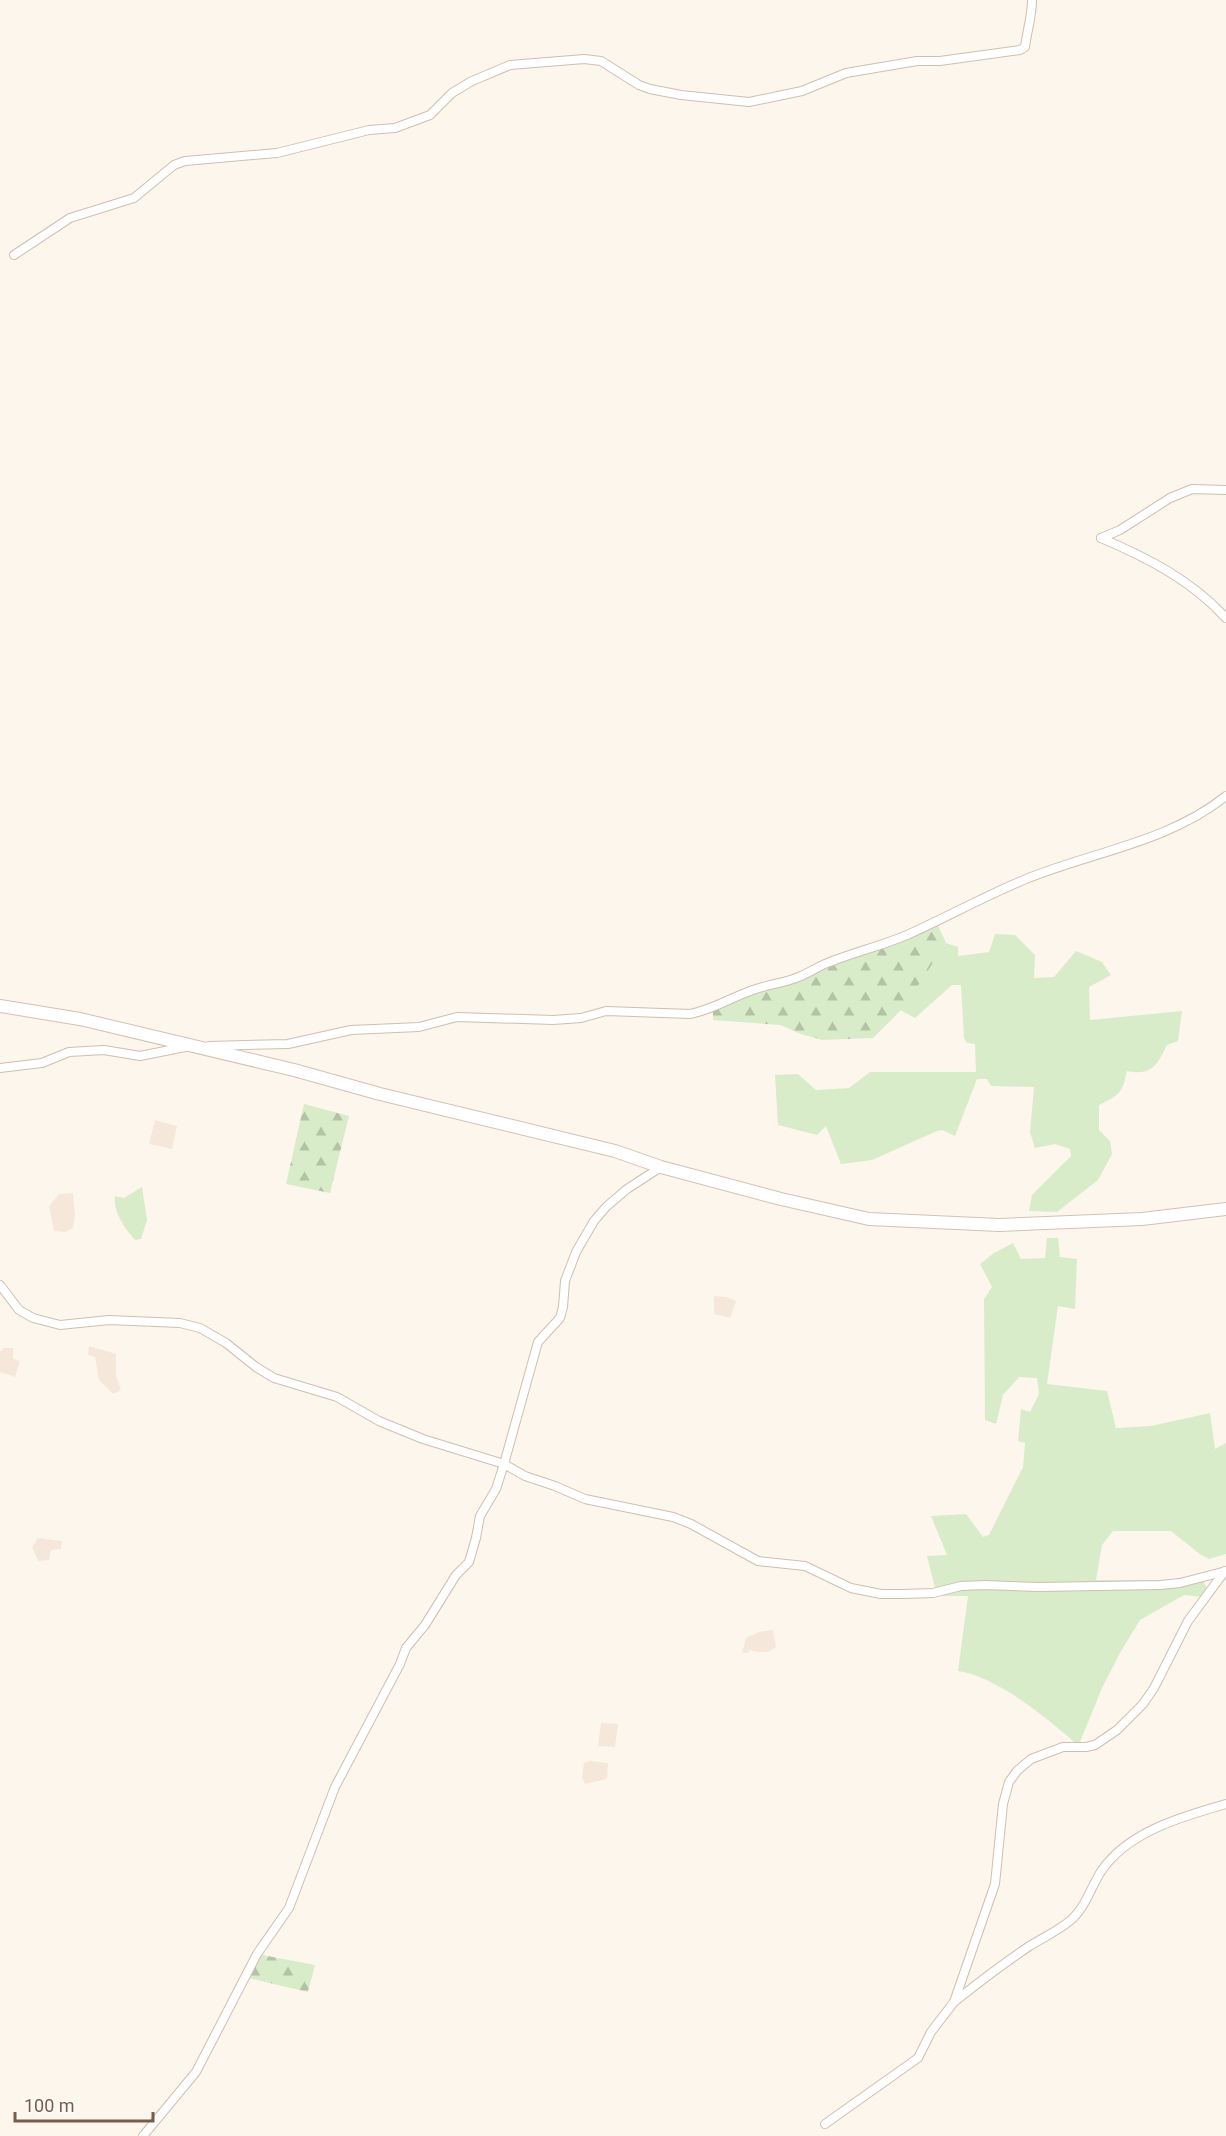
<svg xmlns="http://www.w3.org/2000/svg" width="1226" height="2136" font-family="Roboto,sans-serif">
  <style>
    .residential { fill: #f5e8da }
    .green { fill: #d8ecc9 }
    .forest { fill: url(#forest-firs) }
    .lines { fill: none; stroke-linecap: round; stroke-linejoin: round }
    .street-casing { stroke: #d1beb0; stroke-width: 10 }
    .secondary-casing { stroke: #d6c0b0; stroke-width: 14 }
    .street { stroke: #fff; stroke-width: 8 }
    .secondary { stroke: #fff; stroke-width: 12 }
  </style>
  <defs>
    <pattern id="forest-firs" width="22" height="20" patternUnits="userSpaceOnUse" patternTransform="scale(1.5)"><rect width="22" height="20" fill="#d8ecc9"/><path d="M5 1l3.5 6h-7zM16 11l3.5 6h-7z" fill="#b4c2a5"/></pattern>
  </defs>
  <rect width="100%" height="100%" fill="#fdf6ec"/>
  <g class="residential">
    <path d="M155 1120 177 1126 172 1149 149 1144Z"/>
    <path d="M73 1193 75 1216 73 1228 65 1232 54 1231 49 1206 59 1194Z"/>
    <path d="M714 1296 727 1297 736 1301 730 1318 714 1314Z"/>
    <path d="M89 1346 116 1354V1376L121 1390 113 1394 99 1380 95 1357 88 1355Z"/>
    <path d="M4 1348H13V1359L20 1361 15 1377 0 1372V1352Z"/>
    <path d="M38 1538 62 1541 61 1549 51 1550 49 1560 38 1561 32 1547Z"/>
    <path d="M773 1630 776 1647 768 1652H757L750 1650 748 1653H742L746 1638 759 1632Z"/>
    <path d="M601 1723 618 1724 615 1747 598 1746Z"/>
    <path d="M590 1761 608 1763 607 1779 585 1784 582 1777 584 1763Z"/>
  </g>
  <g class="green">
    <path d="M995 934 1015 935 1035 955 1034 978 1054 977 1076 951 1102 962 1111 975 1089 987 1090 1020 1182 1011 1178 1041 1167 1045C1157 1065 1152 1076 1127 1071 1122 1093 1120 1095 1099 1105V1130L1110 1141 1112 1154 1098 1180 1057 1212 1029 1211 1032 1195 1071 1156 1070 1149 1055 1144 1035 1148 1030 1132 1034 1087 991 1086 987 1079H977L955 1136 942 1130 937 1131 872 1160 841 1164 826 1126 817 1135 778 1125 775 1075 798 1074 816 1090 849 1088 870 1072H976L975 1044 967 1043 964 1038 961 985H952L915 1018 900 1010 946 943 958 947V956L989 952Z"/>
    <path d="M142 1187 147 1220 141 1239 135 1240C125 1228 113 1213 115 1196L124 1198Z"/>
    <path d="M1047 1238H1058L1060 1257 1077 1259 1075 1309 1058 1306 1047 1384 1107 1391 1116 1428 1151 1426 1210 1413 1215 1449 1226 1443V1554L1209 1559 1201 1555 1171 1531H1113L1102 1545 1096 1580H1171L1200 1575 1208 1590 1203 1597 1184 1595 1140 1620 1120 1653 1102 1688 1080 1742H1074C1046 1717 995 1676 958 1671L968 1596H937L927 1556 947 1555 931 1516 966 1514 983 1537 989 1535 1023 1467 1025 1443 1018 1441 1021 1409 1030 1412 1039 1394 1037 1378 1019 1377 1003 1395 996 1424 985 1420 984 1299 992 1287 980 1264 994 1253 1013 1243 1021 1259 1045 1258Z"/>
  </g>
  <g class="forest">
    <path d="M936 921 946 943 904 1007 873 1038 822 1040 801 1034 780 1025 713 1020V1006Z"/>
    <path d="M304 1104 349 1116 330 1193 286 1184Z"/>
    <path d="M257 1954 315 1965 308 1992 244 1977Z"/>
  </g>
  <g class="lines">
    <defs>
      <g id="street">
        <path d="M14 255 70 218 134 198 174 165 185 161 277 153 369 130 395 128 430 115 452 93 472 81 510 65 584 59 601 61 639 85 650 89 681 95 749 102 802 91 846 73 917 61H940L1020 50 1025 47C1027 31 1032 16 1032 0"/>
        <path d="M1101 538C1148 558 1191 580 1226 618"/>
        <path d="M1101 538 1120 530 1170 498 1192 489 1226 490"/>
        <path d="M209 1046 288 1044 351 1030 419 1027 457 1017 553 1020 581 1018 606 1011 690 1014C712 1010 732 997 753 990 769 984 786 983 801 976 811 972 820 965 830 962 855 952 881 946 907 935 947 917 985 896 1026 879 1092 852 1169 842 1226 796"/>
        <path d="M0 1068 42 1063 69 1052 104 1050 140 1056 190 1046"/>
        <path d="M0 1285 19 1310 33 1318 60 1325 109 1320 180 1323 200 1328 226 1343 256 1367 274 1378 337 1397 379 1421 423 1439 504 1464 525 1476 555 1486 585 1499 673 1517 691 1524 758 1561 805 1566 851 1588 881 1594H903L933 1593 961 1586 985 1585 1038 1587 1160 1585 1180 1583 1226 1571"/>
        <path d="M954 2002C978 1983 1003 1964 1028 1947 1042 1938 1058 1931 1071 1920 1086 1907 1091 1886 1102 1870 1129 1831 1184 1816 1226 1804"/>
        <path d="M825 2124 918 2058 931 2032 954 2002 995 1884 1003 1804 1009 1782 1017 1771 1031 1759 1063 1747H1086L1095 1745 1117 1730 1143 1704 1154 1688 1188 1621 1225 1571"/>
        <path d="M143 2136 196 2072 257 1954 289 1908 335 1787 400 1664 406 1648 425 1625 456 1575 469 1562 476 1538 480 1516 496 1489 504 1464 538 1342 560 1318 563 1307 565 1281 576 1252 594 1221 606 1207 627 1189 661 1167"/>
      </g>
      <path id="secondary" d="M0 1006 80 1019 294 1070 380 1094 615 1151 661 1167 781 1199 869 1219 999 1225 1142 1219 1226 1209"/>
    </defs>
    <use href="#street" class="street-casing"/>
    <use href="#secondary" class="secondary-casing"/>
    <use href="#street" class="street"/>
    <use href="#secondary" class="secondary"/>
  </g>
  <path d="M15 2112v9h138v-9" fill="none" stroke="#7a5c4d" stroke-width="3"/>
  <text x="24" y="2112" font-size="18" fill="#7a5c4d" stroke="#fffaf3" stroke-width="4.5" paint-order="stroke">100 m</text>
</svg>
